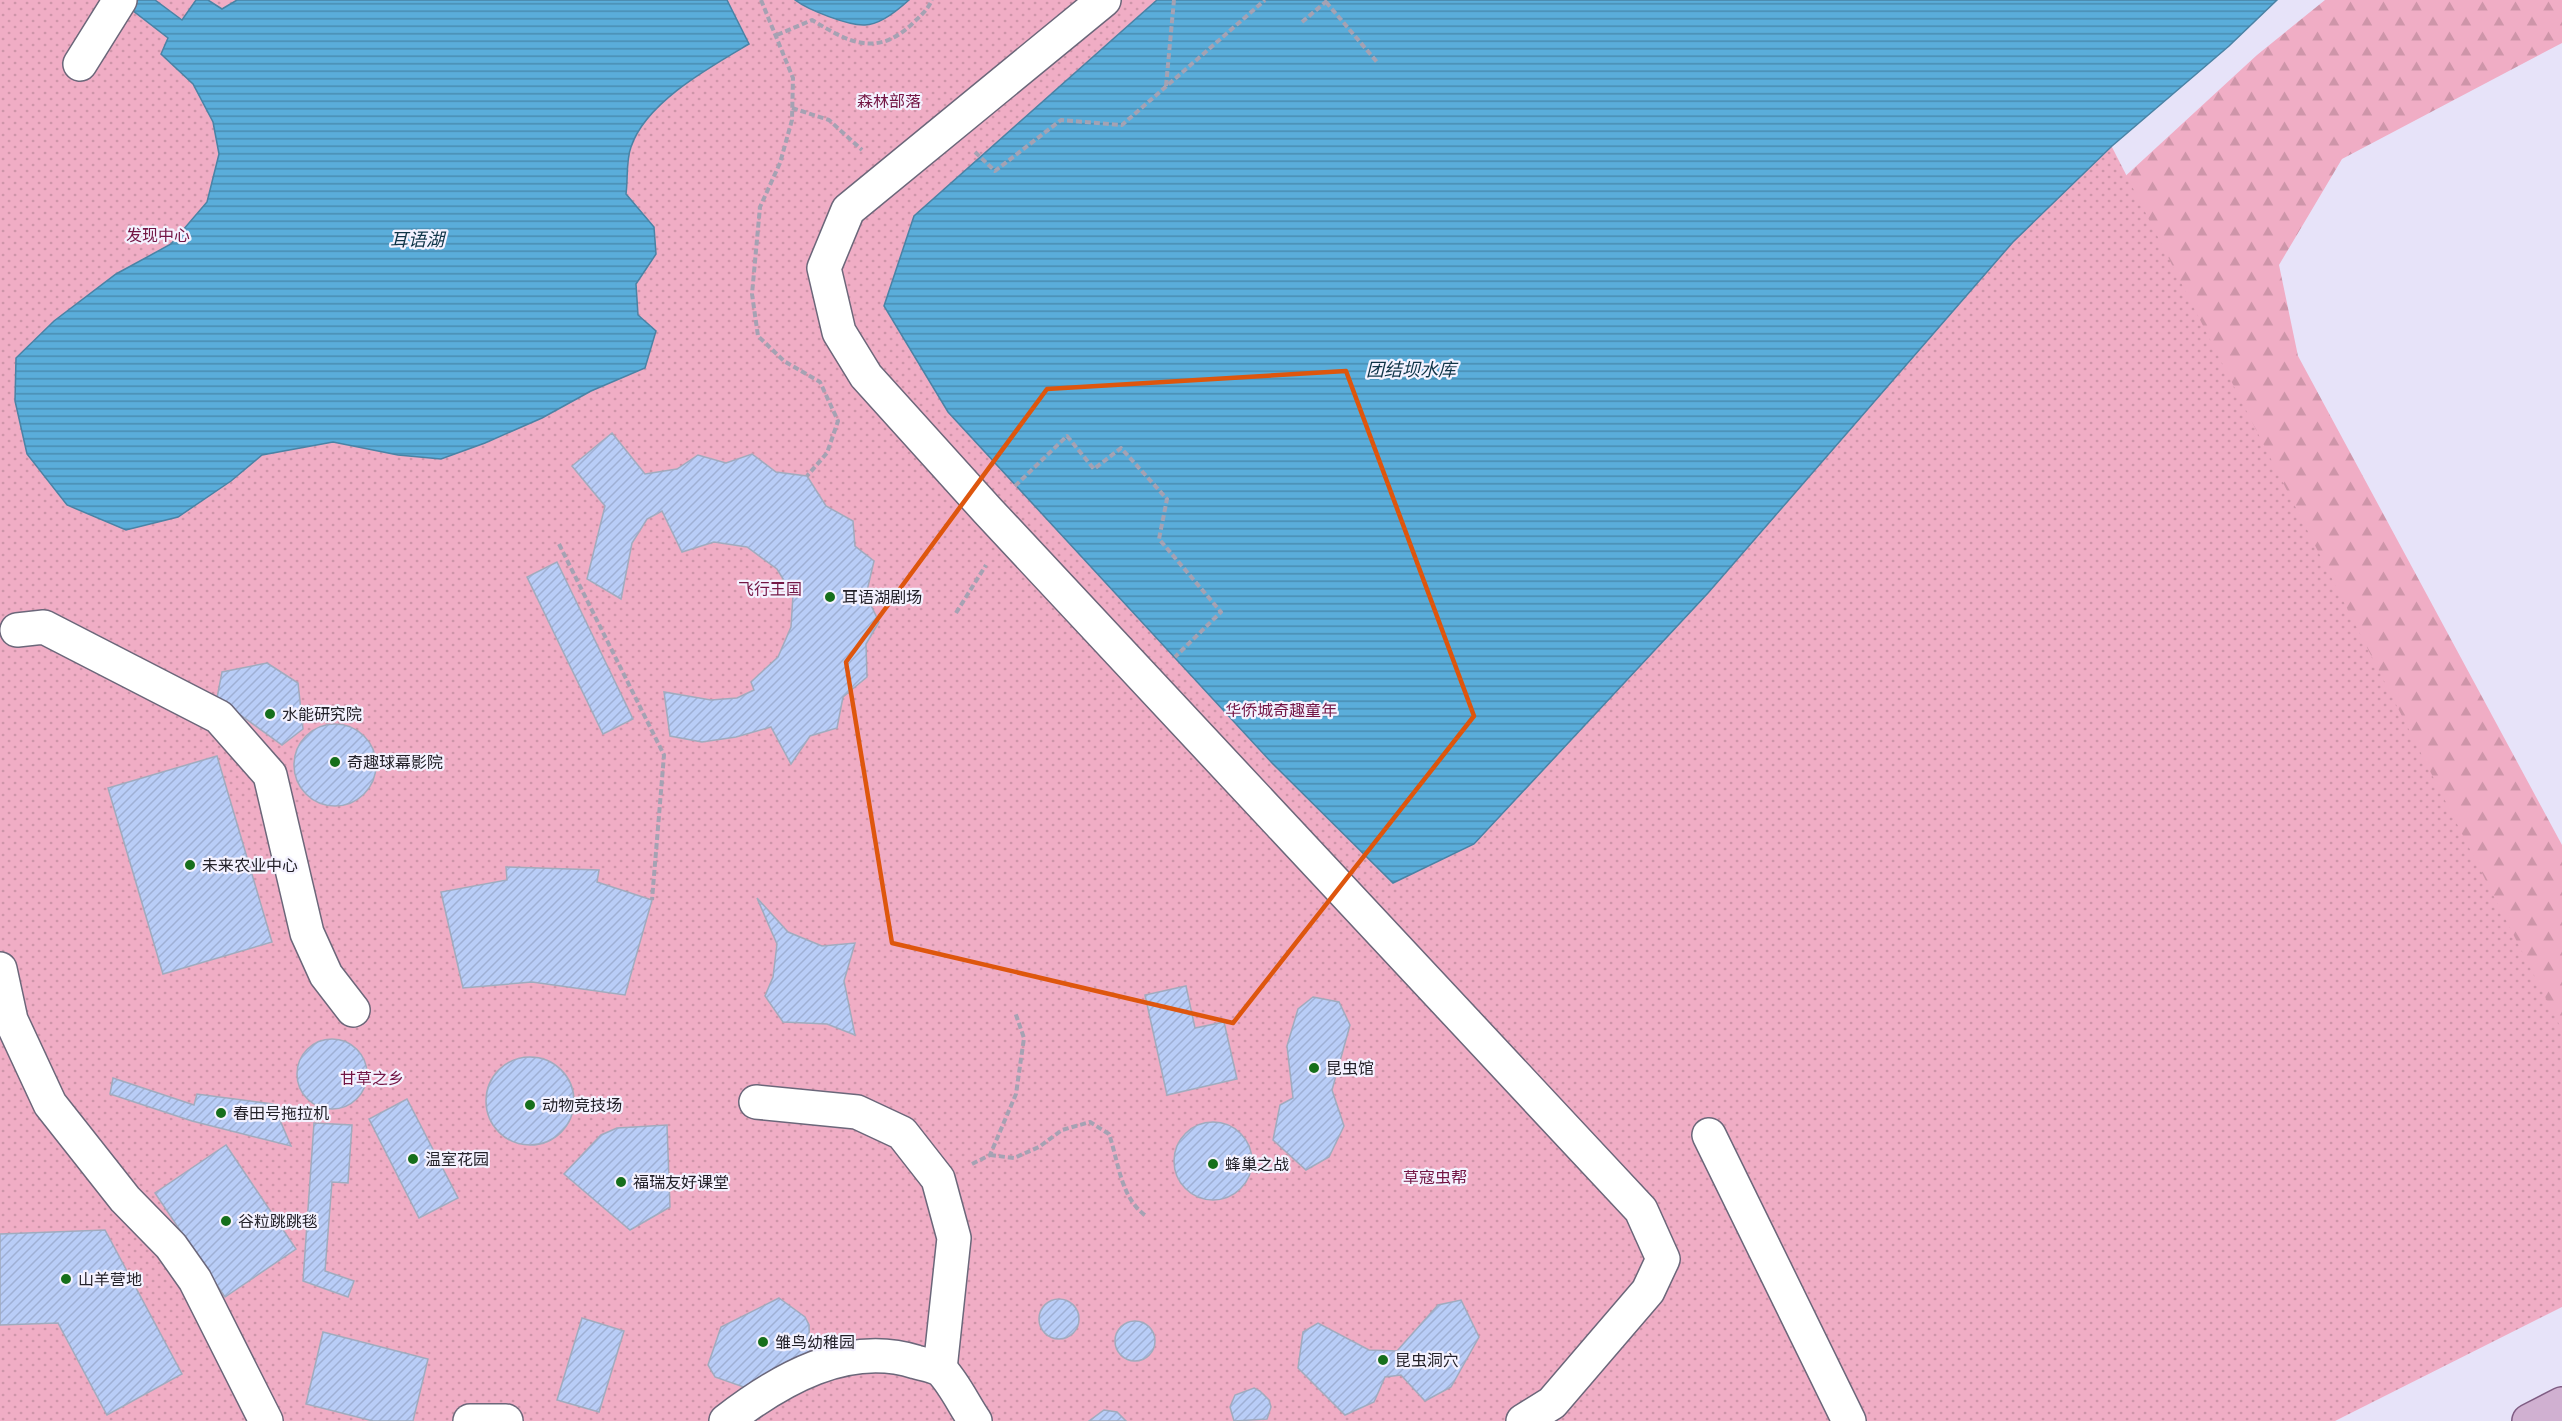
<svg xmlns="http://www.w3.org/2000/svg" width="2562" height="1421" font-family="'Fira Sans','Noto Sans SC',sans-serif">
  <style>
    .forest { fill: url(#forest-firs) }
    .park { fill: url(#park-dots) }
    .water { fill: url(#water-rules); stroke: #4a83a5; stroke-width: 1.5 }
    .building { fill: url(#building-hatch); stroke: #a1abbe; stroke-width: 1.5 }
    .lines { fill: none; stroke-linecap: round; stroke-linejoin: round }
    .minor-casing { stroke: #6b677a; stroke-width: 36 }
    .major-casing { stroke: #7f5c83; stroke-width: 36 }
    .path { stroke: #a5a2b3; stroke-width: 4; stroke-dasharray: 6 3; stroke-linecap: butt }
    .minor { stroke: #fff; stroke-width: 33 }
    .major { stroke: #d0b0d1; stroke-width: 33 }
    .marked { fill: none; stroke: #de560d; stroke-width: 4.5; stroke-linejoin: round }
    .poi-dot { fill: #166f1b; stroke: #f4f2ff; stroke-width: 2 }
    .labels { text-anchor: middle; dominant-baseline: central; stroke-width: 4.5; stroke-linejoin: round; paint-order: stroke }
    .park-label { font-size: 16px; fill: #731544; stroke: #f4f2ff }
    .poi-label { font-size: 16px; fill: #232129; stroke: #f4f2ff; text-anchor: start }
    .water-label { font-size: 18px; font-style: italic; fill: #0e3447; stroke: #f4f2ff }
  </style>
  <defs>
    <pattern id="forest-firs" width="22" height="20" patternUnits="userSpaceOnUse" patternTransform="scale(1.5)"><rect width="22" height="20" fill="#f0adc5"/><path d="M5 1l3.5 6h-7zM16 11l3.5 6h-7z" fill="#ce95a9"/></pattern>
    <pattern id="park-dots" width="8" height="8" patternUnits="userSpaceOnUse" patternTransform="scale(1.5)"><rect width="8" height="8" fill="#f0adc5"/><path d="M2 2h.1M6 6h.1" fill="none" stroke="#ce95a9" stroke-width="1.8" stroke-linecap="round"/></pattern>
    <pattern id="water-rules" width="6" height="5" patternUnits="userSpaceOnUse" patternTransform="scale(1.5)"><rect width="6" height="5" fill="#5aadda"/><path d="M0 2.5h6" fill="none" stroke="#4a8cb1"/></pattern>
    <pattern id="building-hatch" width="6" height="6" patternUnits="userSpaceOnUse" patternTransform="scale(1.5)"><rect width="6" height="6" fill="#b9cdf7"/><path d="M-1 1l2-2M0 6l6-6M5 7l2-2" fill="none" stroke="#9fb0d4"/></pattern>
  </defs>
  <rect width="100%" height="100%" fill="#e7e3f9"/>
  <path class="forest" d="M2325 0H2562V43L2342 159 2279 265 2298 356 2562 845V1207L2020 273 2257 55Z"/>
  <path class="park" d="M0 0H2037L2562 1030V1307L2335 1421H0Z"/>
  <g class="water">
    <path d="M119 0H155L182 20 196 0H208L222 9 237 0H727L749 44C710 67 646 102 631 147 626 160 628 179 626 194L654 227 656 254 636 284 638 315 656 331 645 368 591 391 542 418 485 443 441 459 398 455 333 442 262 455 231 481 178 517 126 530 67 505 27 454 15 401 16 358 54 321 116 274 171 244 207 202 219 154 213 122 193 84 161 54 168 38Z"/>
    <path d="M795 0H909C898 10 880 25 865 25 849 26 808 10 795 0Z"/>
    <path d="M1157 0H2277L2229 46 2112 146 2013 242 1708 593 1474 844 1393 883 1272 763 948 412 884 306 914 216Z"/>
  </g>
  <g class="building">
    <path d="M612 433 645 474 677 469 698 455 726 463 752 454 776 472 807 476 826 506 853 521 855 546 874 561 866 595 879 622 866 644 867 677 843 697 837 728 810 736 791 764 771 727 736 737 702 742 670 736 664 692 711 700 737 698 754 690 751 682 778 657 791 627 793 595 777 569 747 547 714 542 682 552 662 511 647 519 632 543 621 599 587 579 605 506 572 466Z"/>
    <path d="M557 562 633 719 603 734 527 577Z"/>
    <path d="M267 663 298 683 303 729 282 745 217 698 222 672Z"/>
    <circle cx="335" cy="765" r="41"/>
    <path d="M217 756 272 942 163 974 108 788Z"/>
    <path d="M506 867 599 870 597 882 652 900 625 995 532 982 463 988 441 892 507 880Z"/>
    <path d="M757 898 788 932 822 946 855 943 844 981 855 1035 827 1024 783 1022 765 996 773 977 777 944Z"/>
    <path d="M1186 986 1195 1028 1224 1022 1237 1079 1167 1095 1145 995Z"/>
    <path d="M1313 997 1339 1002 1350 1025 1332 1090 1344 1126 1329 1157 1306 1170 1273 1140 1280 1105 1293 1098 1287 1046 1298 1009Z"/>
    <circle cx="332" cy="1074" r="35"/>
    <circle cx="530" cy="1101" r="44"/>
    <path d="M113 1078 194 1105 197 1094 273 1104 291 1146 192 1121 110 1094Z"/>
    <path d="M407 1099 458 1198 419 1218 369 1119Z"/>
    <circle cx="1213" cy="1161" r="39"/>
    <path d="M314 1123 352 1125 348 1183 332 1182 325 1271 354 1281 348 1297 303 1281Z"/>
    <path d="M667 1125 670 1207 630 1230 564 1174 601 1135 617 1128Z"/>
    <path d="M226 1145 296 1249 225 1297 155 1193Z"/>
    <path d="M105 1230 182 1374 107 1415 58 1323 0 1325V1234Z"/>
    <path d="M779 1298 805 1317 809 1325 810 1358 752 1390 715 1377 708 1365 721 1327Z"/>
    <circle cx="1059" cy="1319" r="20"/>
    <path d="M1461 1300 1479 1337 1451 1387 1425 1401 1401 1375 1385 1377 1374 1402 1345 1415 1298 1368 1303 1332 1318 1323 1369 1350 1397 1351 1438 1305Z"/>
    <path d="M582 1318 624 1331 599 1412 557 1400Z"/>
    <circle cx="1135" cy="1341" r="20"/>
    <path d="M323 1332 428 1359 413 1421H373L306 1404Z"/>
    <path d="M1254 1388 1260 1391 1269 1400 1271 1407 1267 1419 1234 1421 1230 1407 1235 1395Z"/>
    <path d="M1104 1410 1117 1412 1126 1421H1089Z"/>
  </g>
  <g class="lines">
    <defs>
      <g id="minor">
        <path d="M1104 0 848 210 824 268 839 332 866 376 988 511 1641 1210 1663 1259 1648 1291 1552 1403 1523 1421"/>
        <path d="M80 64 120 0"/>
        <path d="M17 630 44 627 219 717 270 775 307 933 326 975 353 1010"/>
        <path d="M0 969 11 1020 50 1104 125 1199 171 1246 195 1280 266 1421"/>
        <path d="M756 1102 857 1112 902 1133 938 1179 954 1238 940 1369"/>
        <path d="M1709 1135 1849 1421"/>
        <path d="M470 1421H506"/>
        <path d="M726 1421C779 1380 847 1340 916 1362 923 1364 936 1366 942 1371 955 1385 964 1405 975 1421"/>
      </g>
      <path id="major" d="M2529 1421 2562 1404"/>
    </defs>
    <use href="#minor" class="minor-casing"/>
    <use href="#major" class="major-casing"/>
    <g class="path">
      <path d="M761 0 793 78 792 120 780 163 760 207 752 294 758 336 784 361 820 382 838 421 827 453 807 476"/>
      <path d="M1326 2 1377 62"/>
      <path d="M1302 22 1328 0"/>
      <path d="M777 35 812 20C847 41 875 58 911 25 919 17 927 11 932 0"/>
      <path d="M1166 86 1174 0"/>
      <path d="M792 108 829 120 862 150"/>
      <path d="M975 152 995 171 1061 120 1122 125 1265 0"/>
      <path d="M1015 486 1067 436 1094 469 1121 448 1167 499 1159 539 1221 612 1175 657"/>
      <path d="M559 544 664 755 652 900"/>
      <path d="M956 613 986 565"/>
      <path d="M990 1155 1014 1158 1039 1147 1062 1130 1090 1122 1109 1134C1119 1163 1120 1197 1146 1216"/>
      <path d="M972 1164 990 1155 1016 1094 1024 1038 1015 1012"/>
    </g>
    <use href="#minor" class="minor"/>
    <use href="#major" class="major"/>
  </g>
  <path class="marked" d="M1346 371 1474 716 1233 1023 892 943 846 662 1047 389Z"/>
  <g class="poi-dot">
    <circle cx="830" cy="597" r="6"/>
    <circle cx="270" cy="714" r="6"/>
    <circle cx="335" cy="762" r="6"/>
    <circle cx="190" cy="865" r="6"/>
    <circle cx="1314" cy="1068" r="6"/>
    <circle cx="530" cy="1105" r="6"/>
    <circle cx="221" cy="1113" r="6"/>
    <circle cx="413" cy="1159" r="6"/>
    <circle cx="1213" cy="1164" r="6"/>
    <circle cx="621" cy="1182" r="6"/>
    <circle cx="226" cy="1221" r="6"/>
    <circle cx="66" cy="1279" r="6"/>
    <circle cx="763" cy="1342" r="6"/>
    <circle cx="1383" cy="1360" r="6"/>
  </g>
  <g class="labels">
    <g class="park-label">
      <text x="889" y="101">森林部落</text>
      <text x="158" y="235">发现中心</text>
      <text x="770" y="589">飞行王国</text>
      <text x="1281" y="710">华侨城奇趣童年</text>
      <text x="372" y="1078">甘草之乡</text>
      <text x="1435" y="1177">草寇虫帮</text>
    </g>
    <g class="poi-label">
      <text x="842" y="597">耳语湖剧场</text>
      <text x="282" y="714">水能研究院</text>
      <text x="347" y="762">奇趣球幕影院</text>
      <text x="202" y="865">未来农业中心</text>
      <text x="1326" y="1068">昆虫馆</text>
      <text x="542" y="1105">动物竞技场</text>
      <text x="233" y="1113">春田号拖拉机</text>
      <text x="425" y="1159">温室花园</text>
      <text x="1225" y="1164">蜂巢之战</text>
      <text x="633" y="1182">福瑞友好课堂</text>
      <text x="238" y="1221">谷粒跳跳毯</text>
      <text x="78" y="1279">山羊营地</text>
      <text x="775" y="1342">雏鸟幼稚园</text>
      <text x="1395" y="1360">昆虫洞穴</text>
    </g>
    <g class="water-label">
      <text x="417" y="240">耳语湖</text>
      <text x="1411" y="370">团结坝水库</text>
    </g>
  </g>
</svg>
